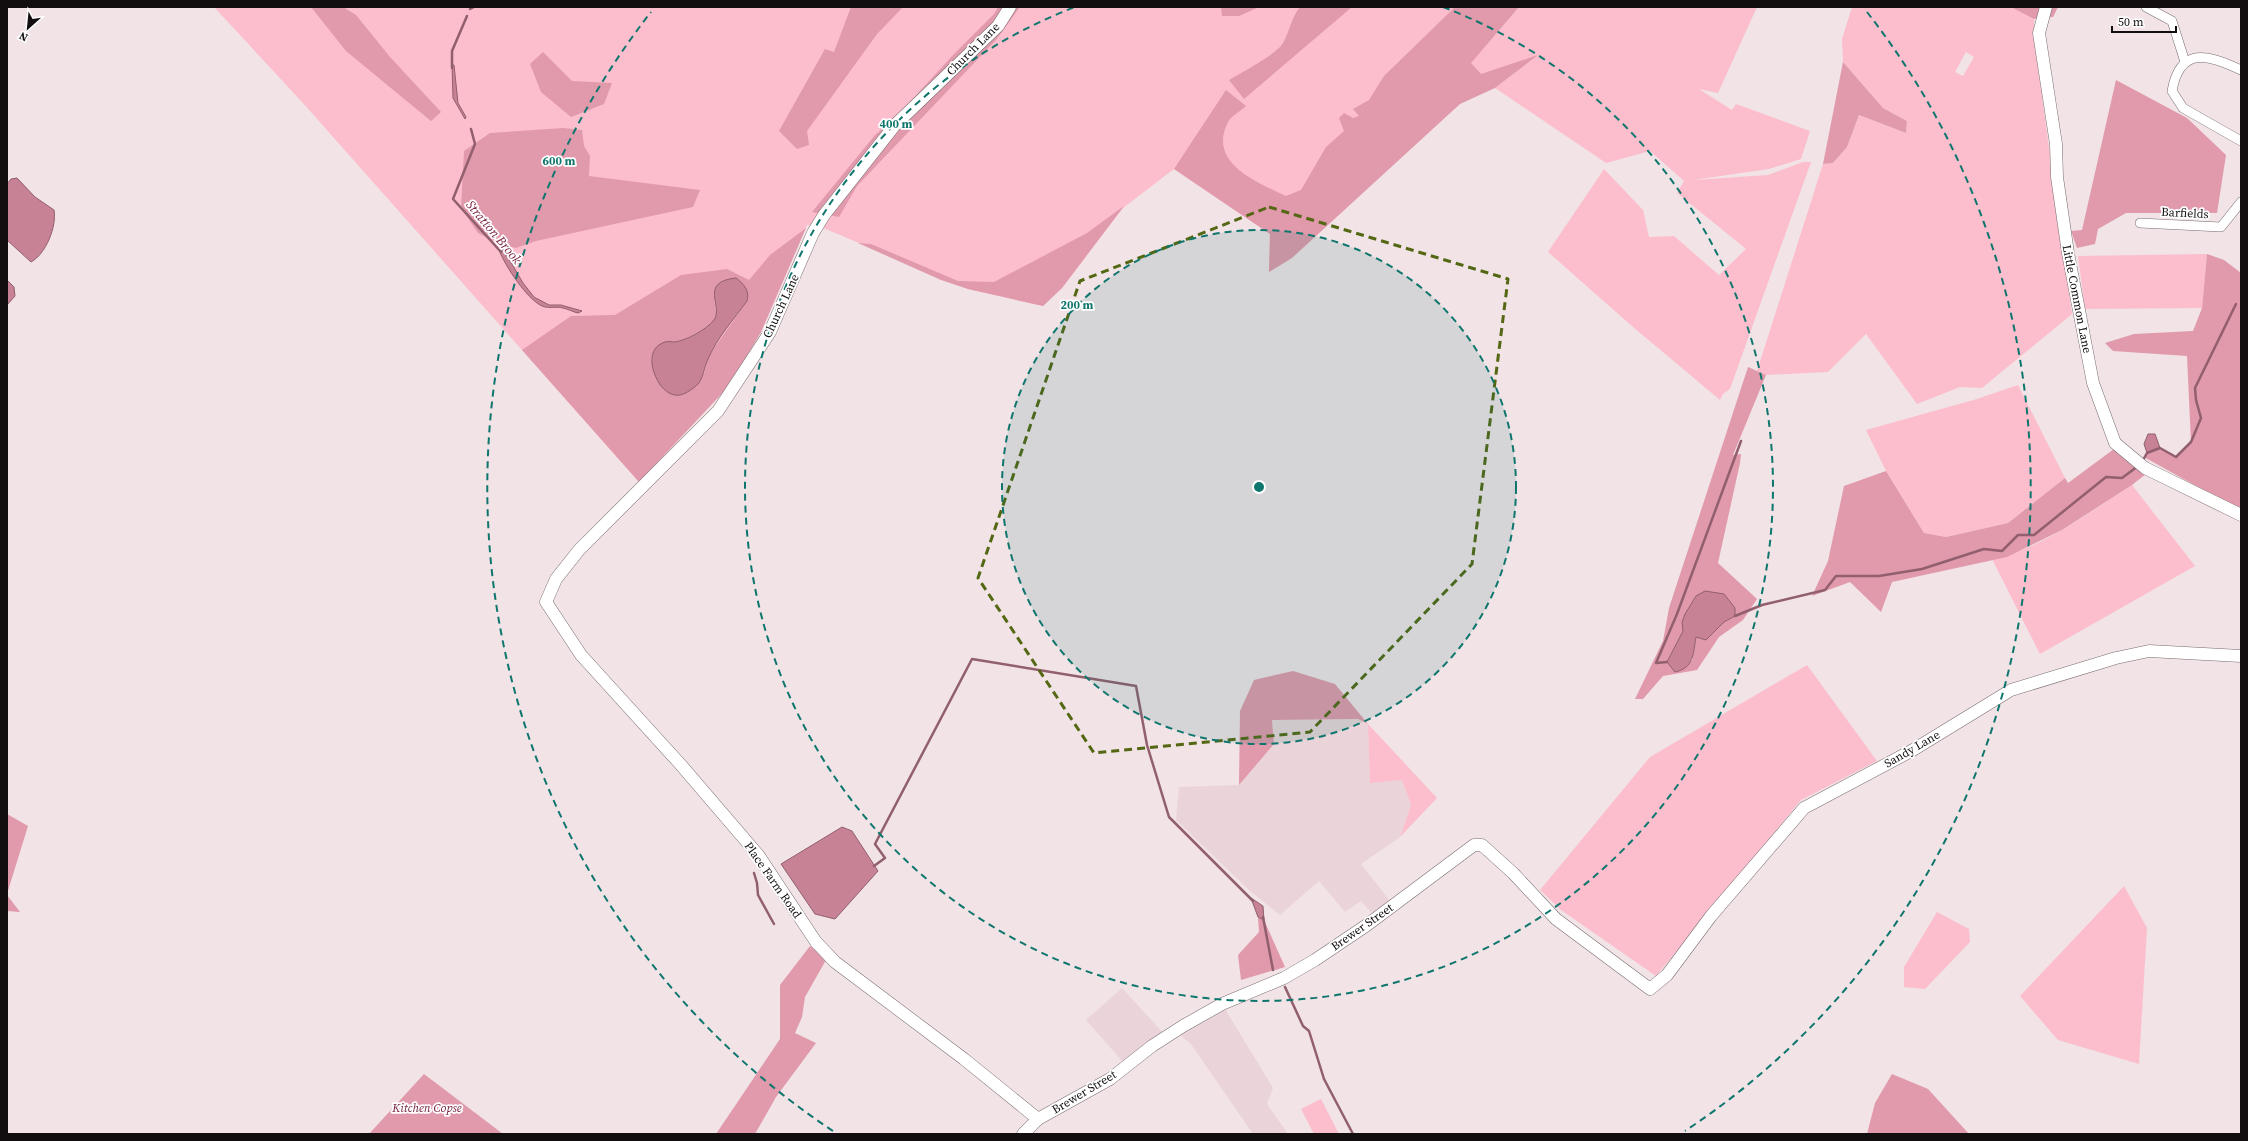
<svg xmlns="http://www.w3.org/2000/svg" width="2248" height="1141" font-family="'Source Serif 4',serif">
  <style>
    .built { fill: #ead4d9 }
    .green { fill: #fcbecd; fill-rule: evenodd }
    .forest { fill: #e199ac; fill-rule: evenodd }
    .water { fill: #c88295; stroke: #915f6d }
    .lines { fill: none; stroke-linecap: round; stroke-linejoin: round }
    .stream { stroke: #915f6d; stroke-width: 2.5 }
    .minor-casing { stroke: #796d70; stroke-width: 10 }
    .tertiary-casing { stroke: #796d70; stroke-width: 13 }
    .minor { stroke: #fff; stroke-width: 9 }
    .tertiary { stroke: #fff; stroke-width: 12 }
    .marked { fill: none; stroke: #546814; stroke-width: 3; stroke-dasharray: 8 5; stroke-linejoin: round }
    .ring { fill: none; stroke: #0f766e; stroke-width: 2; stroke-dasharray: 7 5 }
    .labels { text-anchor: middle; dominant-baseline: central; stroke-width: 3.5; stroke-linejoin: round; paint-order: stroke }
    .street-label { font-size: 12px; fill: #120e0f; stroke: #fff }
    .park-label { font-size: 12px; font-style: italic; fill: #731e3e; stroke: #fff }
    .water-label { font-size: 13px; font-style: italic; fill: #7c2846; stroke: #fff }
    .centre { fill: #0f766e; stroke: #fff; stroke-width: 2 }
    .ring-label { font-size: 12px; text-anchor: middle; font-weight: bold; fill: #0f766e; stroke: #fff; stroke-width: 3.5; stroke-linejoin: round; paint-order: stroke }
  </style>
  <rect width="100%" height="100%" fill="#f1e3e6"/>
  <g class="built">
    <path d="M1358 719 1368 724 1370 782 1402 780 1411 805 1400 837 1361 864 1391 902 1374 916 1361 901 1345 912 1319 881 1280 915 1249 890 1176 820 1179 787 1239 785 1274 744 1272 720Z"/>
    <path d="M1122 988 1164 1034 1124 1063 1086 1020Z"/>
    <path d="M1222 1004 1273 1088 1267 1104 1288 1134H1253L1191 1044 1181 1036 1186 1029Z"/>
  </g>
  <g class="green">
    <path d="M214 7H1491L1494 36 1519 7H1757L1718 93 1699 89 1732 110 1736 104 1810 131 1801 159 1769 169 1693 180 1768 175 1803 162H1811L1730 389 1723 394 1720 400 1633 327 1548 252 1604 169 1643 210 1649 237 1674 236 1719 275 1746 249 1677 193 1684 181 1650 151 1606 163 1495 88 1537 55 1460 104 1269 272 1270 234 1174 169 1123 208 1062 288 1043 306 968 289 821 227 807 225 761 332 639 482 302 102Z"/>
    <path d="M1852 7H2012L2034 19V39L2072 314 1982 388 1960 387 1917 404 1866 334 1828 372 1766 375 1757 371 1823 164 1833 163 1847 147 1859 115 1906 133 1907 121 1883 108 1843 62 1842 39ZM1966 52 1974 57 1963 76 1955 72Z"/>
    <path d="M2207 254 2202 308 2085 309 2078 256Z"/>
    <path d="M2018 385 2065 478 2008 523 1946 537 1924 533 1886 471 1866 430 1977 399Z"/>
    <path d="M2132 485 2195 566 2040 654 1992 559C2040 550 2091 511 2132 485Z"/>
    <path d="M1807 665 1877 761 1801 800 1656 976 1561 910 1540 890 1650 757Z"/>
    <path d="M1368 724 1437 798 1400 837 1411 805 1402 780 1370 783Z"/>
    <path d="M2124 886 2147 928 2139 1064 2058 1040 2020 996Z"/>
    <path d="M1937 912 1969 929 1970 942 1925 989 1904 987V967Z"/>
    <path d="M1321 1099 1339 1134H1314L1301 1109Z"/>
  </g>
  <g class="forest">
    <path d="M311 7H343L356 15 390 57 441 112 431 121 346 51Z"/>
    <path d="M851 7H903L877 34 807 131 809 145 797 149 779 131 825 49 834 52Z"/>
    <path d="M998 7H1020L996 40 857 186 839 217 812 212 875 135 897 116 953 55 994 14Z"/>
    <path d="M1221 7H1259L1239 16H1222Z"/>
    <path d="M1300 7H1352L1244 99 1229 80C1241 73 1277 54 1283 43 1290 31 1291 18 1300 7Z"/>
    <path d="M1455 7H1519L1471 63 1481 74 1538 55 1495 88 1460 104 1292 258 1269 272 1270 234 1174 169 1226 90 1246 106C1241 111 1231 116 1228 122 1207 163 1257 182 1286 196L1301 190 1326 147 1344 131 1339 118 1344 113 1353 118 1359 116 1353 109 1369 100 1384 76Z"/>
    <path d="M2011 7H2058L2053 17 2034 19Z"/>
    <path d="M543 52 572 81 612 83 604 104 571 117 541 92 530 64Z"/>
    <path d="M1843 62 1883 108 1907 121 1906 133 1859 115 1847 147 1833 163 1823 164Z"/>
    <path d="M2116 80 2187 118 2226 155 2217 213H2126L2098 229 2095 244 2077 248 2071 231 2082 230Z"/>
    <path d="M563 128 582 130 584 146 590 156 589 176 700 190 693 207 536 241 516 248 497 243 478 233 461 208 464 151 490 133Z"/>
    <path d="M1124 206 1062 288 1043 306 968 289 941 280 858 243 871 244 958 281 994 282 1087 233Z"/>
    <path d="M806 228 761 332 730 385 639 482 522 350 571 316 615 315 681 275 727 269 749 280 770 255ZM714 297 747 301 708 357 704 374 651 361C652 357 653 352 655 349 661 342 667 343 675 342 685 340 711 328 715 319 718 313 714 304 714 297Z"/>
    <path d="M2207 254 2224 260 2241 273V511L2144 457 2147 453 2160 448 2176 457 2191 442 2187 356 2113 351 2105 343 2134 334 2193 331 2202 308Z"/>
    <path d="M1748 367 1766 375 1733 455 1741 454 1740 463 1718 563 1757 599 1743 620 1719 637 1697 670 1663 676 1643 699H1635L1663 641 1669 608ZM1696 596 1735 616 1724 622 1706 640 1696 637 1692 661 1667 662 1683 631V622L1685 614Z"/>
    <path d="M2114 449 2146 474 2132 485 2062 530 2007 557 1892 582 1881 612 1850 582 1812 596 1828 561 1844 486 1886 471 1924 533 1946 537 2008 523 2065 478 2068 483Z"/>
    <path d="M1293 671 1335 684 1368 724 1358 719 1272 720 1274 744 1239 785 1240 711 1254 680Z"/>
    <path d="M7 814 28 826 7 894Z"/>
    <path d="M7 895 20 912 7 911Z"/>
    <path d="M1258 917 1264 920 1285 967 1241 980 1238 955 1259 932Z"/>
    <path d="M810 946 826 960 805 997 802 1017 795 1033 816 1043 776 1097 755 1134H716L780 1039V985Z"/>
    <path d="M424 1074 503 1134H369Z"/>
    <path d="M1892 1074 1928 1089 1969 1134H1867L1875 1103Z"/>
  </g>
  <g class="water">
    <path d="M452 65H454L458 103 466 117 465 119 453 98Z"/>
    <path d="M17 178 35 197 54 210C57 226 46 254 31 262L7 240V184L11 179Z"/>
    <path d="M502 247 523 283 534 297 549 305H561L582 311 578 313C573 312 568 309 563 308 556 306 549 309 542 306 527 299 505 266 499 250Z"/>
    <path d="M736 278C744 284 750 291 747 301 734 319 717 338 708 359 704 367 704 376 698 384 693 389 682 397 675 395 668 394 662 388 659 383 651 370 646 348 665 342 668 341 672 342 675 342 687 340 706 330 714 320 724 307 698 282 736 278Z"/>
    <path d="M7 280 14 287 15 296 7 305Z"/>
    <path d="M2148 434H2155L2160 448 2147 453 2144 444Z"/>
    <path d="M1705 591 1724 594 1735 608V616L1724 622 1706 640 1696 637C1693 654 1694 668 1675 672L1667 662 1683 631 1682 622 1685 614 1696 596Z"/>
    <path d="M842 827 852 831 878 871 835 919 815 914 781 864Z"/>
    <path d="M1251 898 1263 906 1264 920 1258 917Z"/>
  </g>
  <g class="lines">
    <g class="stream">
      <path d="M470 9 474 7"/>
      <path d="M452 68V51L467 16"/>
      <path d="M471 129 475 144 453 199 501 252"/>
      <path d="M2142 462 2147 453 2160 448 2176 457 2191 442 2201 418 2196 400 2195 388 2236 304"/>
      <path d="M1735 616 1762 605 1825 590 1836 576H1879L1922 569 1984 549 2002 551 2018 535H2034L2106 477 2122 478 2138 466"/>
      <path d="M1667 662 1656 663 1677 614 1741 441"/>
      <path d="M874 866 885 858 875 844 972 659 1136 686 1147 745 1169 817 1253 901"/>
      <path d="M754 873 757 883 758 895 774 924"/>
      <path d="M1263 917 1273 970"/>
      <path d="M1285 987 1303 1026 1309 1031 1324 1079 1353 1134"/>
    </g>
    <defs>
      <g id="minor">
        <path d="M2146 7 2172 21 2185 62"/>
        <path d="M2241 70C2208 54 2180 46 2172 91L2183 108 2241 141"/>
        <path d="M2140 223 2221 227 2241 202"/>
      </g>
      <g id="tertiary">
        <path d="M1010 7 998 26 895 125 824 215 813 233 770 332 718 411 579 550 556 579 546 602 581 655 681 765 759 856 816 942 835 962 964 1059 1038 1119"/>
        <path d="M2046 7 2039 33 2056 144 2057 177 2068 253 2093 383 2115 443 2145 468 2241 515"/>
        <path d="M1023 1134 1038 1119 1110 1079 1152 1046 1183 1026 1222 1004 1284 978 1315 960 1367 925 1474 845H1482L1513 873 1556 919 1650 989 1667 975 1711 916 1804 808 1913 750 2011 690 2116 658 2149 651 2241 656"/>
      </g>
    </defs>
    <use href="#minor" class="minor-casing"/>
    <use href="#tertiary" class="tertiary-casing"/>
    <use href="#minor" class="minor"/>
    <use href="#tertiary" class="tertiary"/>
  </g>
  <path class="marked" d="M1269 207 1508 279 1472 564 1310 732 1094 753 978 578 1080 281Z"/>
  <circle cx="1259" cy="487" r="257" fill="#0f766e" fill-opacity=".12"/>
  <g class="ring">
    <circle cx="1259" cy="487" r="257"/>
    <path d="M1443 7A514 514 0 1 1 1075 7"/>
    <path d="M833 1131A772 772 0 0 1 651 12M1867 12A772 772 0 0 1 1685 1131"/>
  </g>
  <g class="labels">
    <g class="street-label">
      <text transform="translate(973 49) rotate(-45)">Church Lane</text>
      <text transform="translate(2185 213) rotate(3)">Barfields</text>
      <text transform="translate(2077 299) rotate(79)">Little Common Lane</text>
      <text transform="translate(781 306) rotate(-65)">Church Lane</text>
      <text transform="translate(1912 749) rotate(-30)">Sandy Lane</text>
      <text transform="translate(773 880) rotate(55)">Place Farm Road</text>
      <text transform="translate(1362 927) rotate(-35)">Brewer Street</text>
      <text transform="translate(1084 1092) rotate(-31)">Brewer Street</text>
    </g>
    <g class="park-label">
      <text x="427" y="1108">Kitchen Copse</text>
    </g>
    <g class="water-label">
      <text transform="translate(494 232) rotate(50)">Stratton Brook</text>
    </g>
  </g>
  <circle cx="1259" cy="487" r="6" class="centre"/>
  <g class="ring-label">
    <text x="896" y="128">400 m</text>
    <text x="559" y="165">600 m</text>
    <text x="1077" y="309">200 m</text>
  </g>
  <rect width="2248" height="1141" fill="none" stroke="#120e0f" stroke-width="16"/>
  <g transform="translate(28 28) rotate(207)" stroke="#ffffff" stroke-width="3" paint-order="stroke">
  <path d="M0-3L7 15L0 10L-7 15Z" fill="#120e0f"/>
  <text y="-6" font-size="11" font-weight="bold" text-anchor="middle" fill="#120e0f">N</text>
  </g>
  <path d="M2112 26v6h64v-6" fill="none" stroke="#120e0f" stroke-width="2"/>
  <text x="2118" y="26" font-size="12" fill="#120e0f" stroke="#ffffff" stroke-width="3" paint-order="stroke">50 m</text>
</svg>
